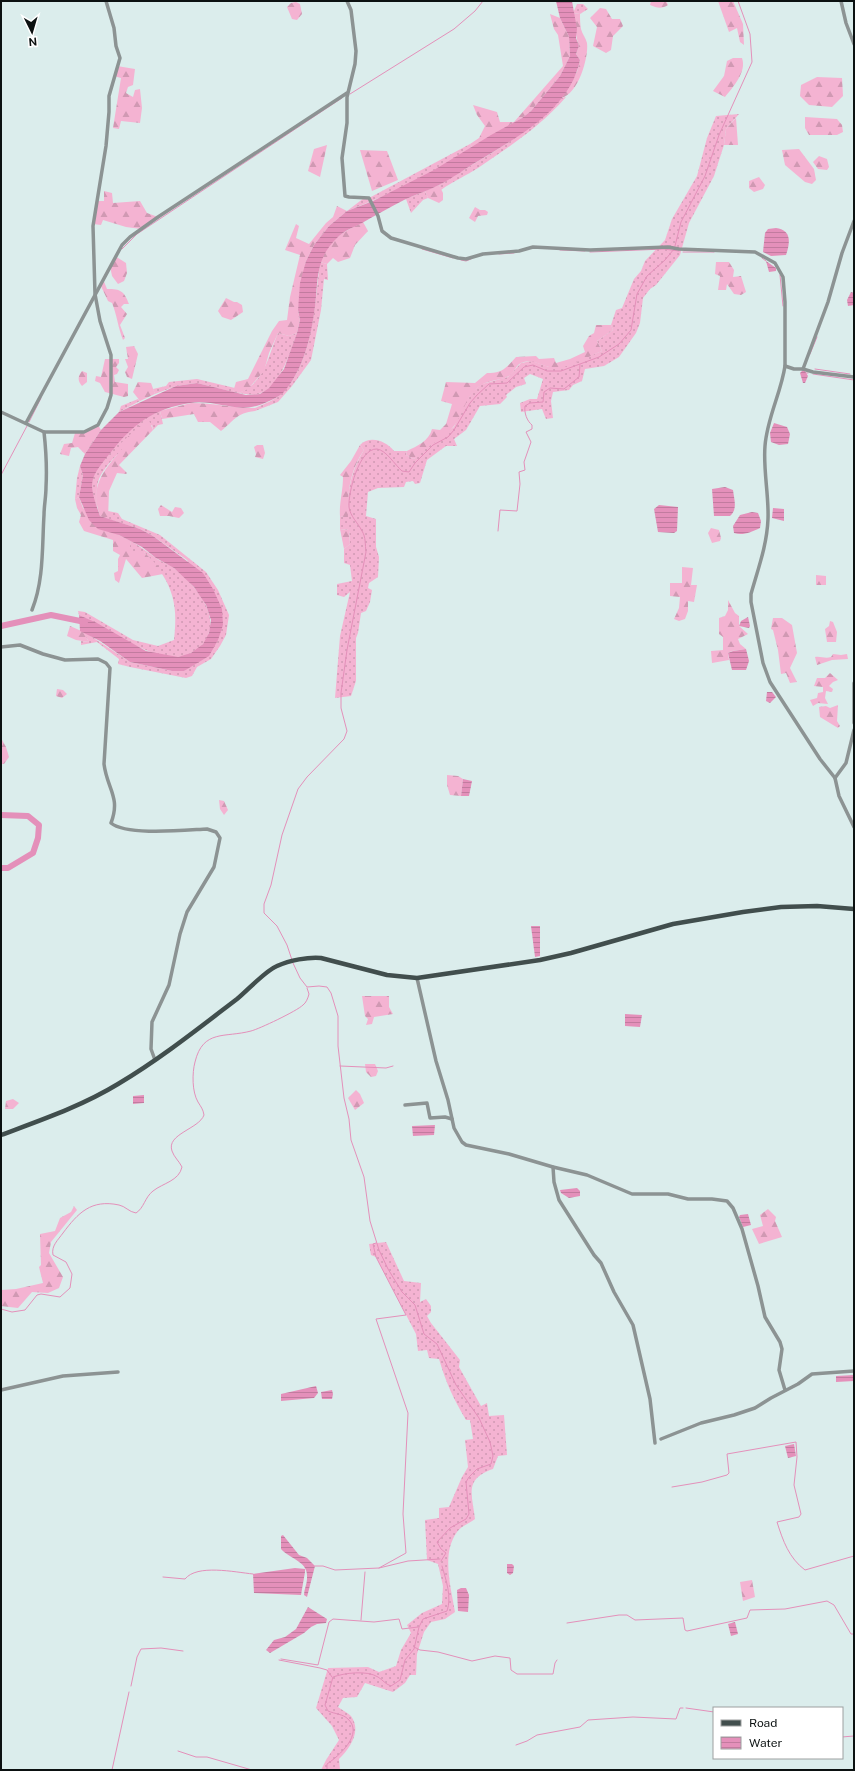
<svg xmlns="http://www.w3.org/2000/svg" width="855" height="1771" font-family="'Public Sans',sans-serif">
  <style>
    .grass { fill: url(#grass-dots) }
    .forest { fill: url(#forest-firs) }
    .water { fill: url(#water-rules) }
    .lines { fill: none; stroke-linecap: round; stroke-linejoin: round }
    .stream { stroke: #e490ba; stroke-width: 1 }
    .river { stroke: #e490ba; stroke-width: 6 }
    .minor { stroke: #8c9393; stroke-width: 3.5 }
    .major { stroke: #414e4d; stroke-width: 4.5 }
  </style>
  <defs>
    <pattern id="grass-dots" width="8" height="8" patternUnits="userSpaceOnUse"><rect width="8" height="8" fill="#f4b3d2"/><path d="M2 2h.1M6 6h.1" fill="none" stroke="#d099b3" stroke-width="1.8" stroke-linecap="round"/></pattern>
    <pattern id="forest-firs" width="22" height="20" patternUnits="userSpaceOnUse"><rect width="22" height="20" fill="#f4b3d2"/><path d="M5 1l3.5 6h-7zM16 11l3.5 6h-7z" fill="#d099b3"/></pattern>
    <pattern id="water-rules" width="6" height="5" patternUnits="userSpaceOnUse"><rect width="6" height="5" fill="#e490ba"/><path d="M0 2.5h6" fill="none" stroke="#c27b9f"/></pattern>
  </defs>
  <rect width="100%" height="100%" fill="#dbedec"/>
  <g class="grass">
    <path d="M577 4H583L588 9 580 14 573 13Z"/>
    <path d="M566 97C541 126 509 147 478 168 466 176 453 181 441 190L439 185C480 159 529 135 561 98Z"/>
    <path d="M739 114 726 129 724 145 714 176 689 223 680 255 656 285 650 289 643 298 640 323 636 333 619 357 604 366 585 369 582 381 573 385 569 390 553 392 551 401 553 418 546 419 542 409 521 412 520 403 530 399H537L543 379 530 374 524 378 526 384 516 387 506 395 507 397 500 404 480 406 466 430 454 439 457 446H446L427 460 420 483 415 484 413 481 406 482 404 487 378 488 368 492 366 516 376 519V547L379 557 378 577 369 583 368 588 372 590 370 602 366 611 361 613 358 633 356 638V681L351 696 335 698 340 636 350 592 344 597 337 595V584L352 581 350 565 344 563V549L350 544 349 530 340 529V516L347 517C347 493 351 470 364 450L360 445C370 435 386 441 394 451H407L406 455 414 459 419 453 454 427 462 408 473 391 482 384 508 377 521 363 532 361 549 367 574 362 602 351 597 341 613 330 611 325 616 310 622 308 634 279 641 271 645 261 665 240 672 219 697 176 707 138 716 116Z"/>
    <path d="M470 144 472 147C434 174 390 194 347 211L364 198H369Z"/>
    <path d="M425 191 428 198 423 200 411 213 406 199Z"/>
    <path d="M320 262 327 264 328 280 324 279 321 310 311 360 292 386 278 402 255 411V408C264 404 275 400 282 393 313 363 315 302 320 262Z"/>
    <path d="M278 333 289 336 297 333C291 351 280 386 261 393 255 396 245 394 239 393 266 381 267 358 278 333Z"/>
    <path d="M197 379 235 388 233 392 197 383 176 386 155 394 153 389 166 386 169 382Z"/>
    <path d="M138 399 140 401 119 412 121 406Z"/>
    <path d="M160 411 163 424 158 425 153 430 152 425C136 438 104 462 98 482 96 489 97 499 97 507 94 500 90 491 91 483 95 466 120 438 133 427 142 420 150 415 160 411Z"/>
    <path d="M80 466 83 475 79 497 75 499 77 478Z"/>
    <path d="M108 511 118 513 122 519 160 535 206 572 218 590 229 615 226 635 220 646 211 659 197 667 192 676 186 678 130 667 118 664 119 659 97 642 81 645V641L89 642 86 637V633L130 662 172 671H184L223 625 187 560 153 536 140 529 108 519Z"/>
    <path d="M131 541C140 546 147 552 156 558 161 562 169 564 174 568 194 584 221 614 206 640 200 649 189 656 178 657 148 659 107 628 79 615L78 611 85 612 133 640 158 646 174 640C179 601 171 580 144 552H128Z"/>
    <path d="M386 1242 404 1281 421 1283 420 1302 426 1299 431 1306V1312L427 1316 431 1323 460 1360 459 1367 481 1406 487 1403 489 1416 504 1415 507 1455 498 1456 493 1469C464 1479 472 1494 475 1519 470 1523 461 1526 457 1532 441 1554 451 1587 455 1612L445 1619 431 1622 424 1632 417 1654 416 1675H410L405 1683 393 1692 365 1683 357 1697 343 1698 338 1707C342 1710 348 1713 351 1716 362 1731 350 1748 339 1759L340 1770H321L326 1760 339 1740 332 1726 316 1708 328 1668 368 1667 379 1672 396 1666 401 1650 411 1633 407 1625 422 1613 442 1604 443 1586 438 1564 427 1560 425 1520 439 1518V1508L449 1507 462 1477 468 1467 465 1440 473 1439 470 1420H466C453 1398 446 1383 439 1359L429 1358 427 1350 418 1351 416 1334 376 1257 371 1255 369 1244Z"/>
  </g>
  <g class="forest">
    <path d="M651 1H666L668 5C662 9 657 8 650 5Z"/>
    <path d="M718 1H733L743 24 744 45 740 42 737 28 729 32Z"/>
    <path d="M296 2 300 4 302 14 297 20 292 19 287 7 291 3Z"/>
    <path d="M600 8 606 9 612 19H620L623 26 613 36 611 50 606 53 593 46 597 27 590 18Z"/>
    <path d="M573 13 580 14C580 18 580 24 581 29 582 34 586 38 587 43 589 57 578 95 561 98L577 72 580 60 576 54 579 46C575 35 576 24 573 13Z"/>
    <path d="M550 14 560 18 569 37 570 56 560 76 531 111 522 118 472 147 470 144 479 138 485 126 477 115 473 105 497 112 500 122H514L563 66 558 35 554 29Z"/>
    <path d="M733 58H742C747 72 733 87 725 97L713 91 724 76 727 61Z"/>
    <path d="M117 66 135 69 133 85 128 87 126 93 133 97 135 90 140 89 142 108 140 123 121 121 119 129 113 128 121 78 114 76Z"/>
    <path d="M817 77 842 78 843 96 832 107 809 105 800 96 801 85Z"/>
    <path d="M805 117 837 119 842 125 843 132 837 135H809L805 128Z"/>
    <path d="M736 118 738 145H724L726 129Z"/>
    <path d="M327 145 320 177 308 171 314 149Z"/>
    <path d="M799 149 814 169 816 180 812 184 805 182 785 165 782 150Z"/>
    <path d="M360 150 387 151 398 180 372 191Z"/>
    <path d="M819 156 827 159 829 167 827 170 818 169 813 162Z"/>
    <path d="M759 177 765 185 763 189 754 192 749 188V181Z"/>
    <path d="M439 185 443 193V200L439 203 428 198 425 191Z"/>
    <path d="M104 191 112 193 113 203 140 201 147 213 158 217 141 229 126 227 103 220 101 225 93 224 98 201H104Z"/>
    <path d="M337 206 347 211 329 226 314 245 306 261 298 310 300 320 297 333 289 336 278 333 269 353 264 371 248 389 239 393 233 392 236 382 248 379 272 331 279 321 287 320 290 297 300 255 285 250 296 224 299 226 296 238 309 244 326 223 333 217Z"/>
    <path d="M475 207 480 210H485L488 212 487 215 478 216 475 222 469 218Z"/>
    <path d="M363 222 368 231 355 245 350 258 338 262 333 258 327 264 320 262C331 238 340 234 363 222Z"/>
    <path d="M115 256 126 263 127 273 124 281 118 284 112 276 110 266Z"/>
    <path d="M716 262H729L734 270 733 277 741 276 746 292 741 295 734 294 727 284 726 290H718L720 276 715 274Z"/>
    <path d="M103 279 107 289C121 289 124 291 129 304H124L121 307 127 314 120 325 125 338 123 340C118 328 117 315 112 303L108 301 100 284Z"/>
    <path d="M226 298 234 302H237L242 305 243 312 231 320 222 317 218 311Z"/>
    <path d="M596 325H611L613 330 597 341 602 351C590 356 573 365 560 368 547 370 534 357 521 363 516 365 514 373 509 376 503 380 490 380 483 384 465 394 465 412 454 426 445 439 425 446 414 459L406 455 407 451C417 446 429 441 432 429L440 430 446 424 452 404 441 401 446 382 475 383 487 373C502 374 506 368 516 357L536 356 539 359 554 358 556 363 570 359 585 352 583 346 589 336 594 333Z"/>
    <path d="M134 346 138 354 132 379 127 377 125 372 128 367 125 359H128L126 347Z"/>
    <path d="M105 359H119V363L116 367 119 370 117 374 114 375 115 382 128 384V396L124 397 105 392 100 383 95 381 96 376 101 377Z"/>
    <path d="M82 371 87 373V382L82 386C78 381 77 377 82 371Z"/>
    <path d="M138 382 151 383 155 394 140 401 133 392Z"/>
    <path d="M191 403C213 403 233 408 255 408V411C236 413 234 421 221 431L210 422H198L194 414 162 419 160 411Z"/>
    <path d="M148 418 153 430 119 465 127 473 126 474 117 473 109 491 108 519 100 516C89 486 104 470 122 449L120 444Z"/>
    <path d="M98 425 101 430 85 454 78 447 71 448 69 456 60 454 64 444 72 443 75 433 84 432Z"/>
    <path d="M257 445H263L265 453 263 459 255 457 256 454 254 447Z"/>
    <path d="M360 445 364 450C350 470 347 493 348 518L340 516C339 503 343 491 343 477L340 475 351 461Z"/>
    <path d="M79 497 83 508 119 535 131 541 129 552H144L159 567 163 574 142 578 126 559 119 583 115 580 114 573 118 571V559L120 555 113 551V540L84 531 79 522 81 515 77 508 75 499Z"/>
    <path d="M161 505 172 512 175 507 181 508 184 513 179 518 169 516H160L158 509Z"/>
    <path d="M711 528 719 530 721 538 720 541 712 543 708 533Z"/>
    <path d="M340 529 349 530 350 544 344 549Z"/>
    <path d="M682 567 693 568 691 585H697L694 602 688 601V611L685 619 679 621 674 619 679 608 680 597 670 596V583H682Z"/>
    <path d="M816 575 826 576V585H816Z"/>
    <path d="M728 600 735 613 739 616V626L748 634 738 639 740 644 746 649 732 651 728 653 729 660 712 663 711 651 723 650V637L719 634V618L725 616 728 610Z"/>
    <path d="M773 618H782L792 625 797 653 790 668 797 682 790 683 786 673 781 674 778 650 773 630 771 629Z"/>
    <path d="M830 621 833 622 837 632 836 642H827L825 629 829 626Z"/>
    <path d="M70 626 86 633V637L89 642 76 640 67 636Z"/>
    <path d="M833 654 841 655 847 654 848 659 832 660 817 665 815 657C821 656 825 659 831 657Z"/>
    <path d="M830 673 838 680 833 682 829 686 833 689 832 692 826 691 825 698 828 704 818 703 813 706 810 700 817 698 818 693 823 692V687L814 686 817 678H825Z"/>
    <path d="M57 689 63 690 67 694 62 698 56 696Z"/>
    <path d="M838 705 837 721 840 726 838 728 820 717 819 707 826 706 830 708Z"/>
    <path d="M1 738 6 747 9 757 4 764H1Z"/>
    <path d="M447 775 458 776 463 779 461 796 450 795 447 785Z"/>
    <path d="M219 800 224 801 228 810 224 815 220 809Z"/>
    <path d="M362 996H389V1007L393 1014 374 1017 372 1024 366 1025 368 1019 365 1016Z"/>
    <path d="M365 1064H375L378 1071 376 1076 371 1077 366 1072Z"/>
    <path d="M356 1090 360 1094 364 1103 355 1110 348 1098Z"/>
    <path d="M13 1099 19 1103 13 1109H5L6 1101Z"/>
    <path d="M74 1206 77 1210 51 1242 49 1253 63 1277 59 1288 48 1293 32 1292 18 1308 1 1306V1290L16 1289 43 1283 39 1267 41 1265 40 1234 55 1231 60 1218 71 1212Z"/>
    <path d="M768 1209 776 1217 775 1221 782 1237 759 1244 752 1229 763 1226 760 1215Z"/>
    <path d="M752 1580 755 1597 743 1601 740 1582Z"/>
  </g>
  <g class="water">
    <path d="M556 1H572L577 29 576 38 579 46 576 54 580 60C570 109 519 136 480 160 466 168 453 178 439 185 428 191 416 194 404 200 390 207 376 215 362 223 354 227 346 230 339 236 313 259 319 283 314 314 310 341 302 372 283 393 278 397 272 400 267 402 239 416 218 399 190 403 153 409 133 424 111 452 88 480 88 482 100 516L140 529 153 536 203 573 213 589 222 609 223 625 218 640 209 656 184 671H172L130 662 100 641 80 631 79 615 97 623 146 651 178 657 191 653 203 644 209 633 211 620 206 605 194 587 174 568 156 558 142 547 119 535 98 529 89 520 79 497 83 475 80 466 85 454 101 430 119 412 176 386 197 383 246 395 260 394 269 388 284 369 297 333 300 320 298 310 300 283 306 261 314 245 329 226 347 211 373 201 434 170 491 135 522 118 531 111 560 76 570 56 569 37 560 18Z"/>
    <path d="M776 228C792 230 790 243 786 255L771 256 763 252 765 233 768 229Z"/>
    <path d="M766 261 776 268V271L769 272Z"/>
    <path d="M851 292 854 293V305L848 306 847 300Z"/>
    <path d="M802 371H805L808 376 805 383H803L800 373Z"/>
    <path d="M774 423 787 427 790 434 788 444 779 445 771 442 770 433Z"/>
    <path d="M725 487 733 490C734 499 738 509 730 516H714L712 489Z"/>
    <path d="M659 505 678 507 677 531 674 533 658 532 654 509Z"/>
    <path d="M773 508 784 509V521L772 518Z"/>
    <path d="M752 512 758 513 761 521 760 528C751 532 743 536 734 533L733 526 740 515Z"/>
    <path d="M748 617 750 626 749 628 739 626 741 621Z"/>
    <path d="M746 649 749 661 746 670H732L728 653 733 651Z"/>
    <path d="M767 692H772L776 697 770 703 766 701Z"/>
    <path d="M463 779 472 781 469 796H461Z"/>
    <path d="M531 926H540V956L535 957Z"/>
    <path d="M625 1014 642 1015 640 1027 625 1026Z"/>
    <path d="M144 1095V1103L133 1104V1096Z"/>
    <path d="M435 1125 434 1135 413 1136 412 1126Z"/>
    <path d="M577 1188 580 1191V1196L569 1198 561 1193 560 1190Z"/>
    <path d="M748 1214 751 1225 743 1227 739 1217 740 1215Z"/>
    <path d="M854 1375V1381L836 1382V1376Z"/>
    <path d="M316 1386 318 1393 314 1398 281 1401V1394Z"/>
    <path d="M332 1390 333 1394 332 1399H322L321 1392Z"/>
    <path d="M794 1444 796 1456 788 1458 785 1446Z"/>
    <path d="M283 1535 299 1555 307 1558 315 1566 307 1597 304 1595C304 1589 307 1584 307 1579 309 1561 291 1560 281 1549V1536Z"/>
    <path d="M507 1564H512L514 1566 513 1573 510 1575 507 1573Z"/>
    <path d="M295 1568 305 1569V1572L301 1595 254 1593 253 1574Z"/>
    <path d="M461 1588H466L469 1595 468 1612 458 1611 457 1590Z"/>
    <path d="M308 1607 327 1619 326 1623 317 1624 311 1627 304 1633 270 1653 266 1650 274 1640 285 1637 296 1629Z"/>
    <path d="M735 1622 738 1634 731 1636 728 1624Z"/>
  </g>
  <g class="lines">
    <g class="stream">
      <path d="M350 94 454 29 475 11 483 1"/>
      <path d="M675 246 681 222 705 176 719 135 752 62 750 34 738 1"/>
      <path d="M122 249 137 234 342 98"/>
      <path d="M422 249 453 258"/>
      <path d="M560 250 585 251"/>
      <path d="M590 252 664 249 679 251"/>
      <path d="M683 252H714"/>
      <path d="M499 254 514 253"/>
      <path d="M762 258 766 261"/>
      <path d="M461 260 466 261 471 259"/>
      <path d="M780 275 783 306"/>
      <path d="M810 354 817 337"/>
      <path d="M815 369 850 374"/>
      <path d="M806 373H808"/>
      <path d="M813 374 854 380"/>
      <path d="M29 422 41 398"/>
      <path d="M1 475 27 426"/>
      <path d="M498 531 500 510 517 511 520 484 519 472 525 470 524 462 531 442 526 432 532 429V425C527 421 524 413 525 406L530 403 543 402 544 392 550 388 564 389 579 377 580 365"/>
      <path d="M292 960 287 945 277 926 264 913V904L271 885 282 835 298 789 307 777 344 739 347 731 341 708V693L347 650 366 552C365 545 366 537 362 531 358 523 350 516 349 507 348 493 359 448 377 449 386 450 395 465 402 471L409 472 415 463 433 445 448 437 454 430 470 403 477 395 489 384 507 383 524 367 533 365 547 371H561L599 357 619 344 631 330 637 294 647 276 665 260 674 249"/>
      <path d="M293 963 300 978 307 987 319 986 327 987 331 993 338 1016V1046L344 1098 349 1119 351 1140 364 1177 370 1221 379 1250 388 1269 402 1292 415 1305 424 1334 437 1344 456 1385 479 1418 490 1442 493 1456 491 1464 477 1469 469 1477 466 1482 469 1514 466 1519 450 1528 437 1542 441 1549 446 1553 441 1561"/>
      <path d="M340 1066 386 1068 393 1066"/>
      <path d="M376 1243 373 1244 376 1257 406 1315 376 1319 408 1413 403 1514 406 1553 379 1568"/>
      <path d="M1 1309 12 1312 25 1310 37 1295 41 1294 60 1297 70 1288 72 1274 66 1262 53 1255C51 1246 58 1240 63 1233 78 1213 91 1199 119 1205 125 1206 129 1212 136 1213 144 1208 145 1197 153 1191 163 1183 179 1181 182 1167 179 1161 174 1157 172 1151 166 1134 199 1129 204 1115 203 1109 201 1107 198 1102 192 1092 192 1073 195 1062 203 1029 225 1038 251 1031 259 1029 297 1011 303 1005 306 1003 308 998 309 994L307 988"/>
      <path d="M672 1487 702 1482 727 1475 729 1473 727 1454 796 1442 797 1457 794 1485 801 1514 799 1517 777 1522C783 1541 789 1558 805 1570L854 1556"/>
      <path d="M315 1566H323L335 1570 379 1568 408 1561 440 1559"/>
      <path d="M163 1577 185 1579C197 1564 234 1572 253 1574"/>
      <path d="M361 1620 365 1572"/>
      <path d="M567 1623 619 1615H627L635 1620 683 1618 685 1630 687 1631 747 1618 750 1610 785 1609 827 1601 834 1605 851 1634H854"/>
      <path d="M414 1647 420 1650 438 1652 472 1661 495 1656 510 1658 511 1670 517 1674H553L555 1663 557 1660"/>
      <path d="M281 1659 318 1665 329 1622 333 1619 374 1622 399 1619 402 1629 418 1627"/>
      <path d="M279 1660 320 1668 327 1670 332 1677"/>
      <path d="M131 1686 137 1657 141 1649 161 1648 183 1651"/>
      <path d="M686 1708 714 1712"/>
      <path d="M842 1737 854 1736"/>
      <path d="M516 1745 527 1741 537 1735 580 1727 588 1720 633 1717 676 1719 680 1708H683"/>
      <path d="M178 1751 196 1757H207L252 1770"/>
      <path d="M112 1770 129 1692"/>
      <path d="M327 1770V1764C339 1756 364 1734 348 1719 343 1714 335 1714 328 1711L325 1705 333 1677C344 1673 367 1670 378 1677 383 1680 385 1684 391 1686L400 1680 405 1660 414 1649 419 1627 423 1619 447 1611C452 1597 446 1580 442 1566"/>
    </g>
    <g class="river">
      <path d="M1 626 51 615 85 622"/>
      <path d="M1 815 28 816 39 825 38 838 33 853 8 868H1"/>
    </g>
    <g class="minor">
      <path d="M347 1 351 10 356 51 355 64 347 97V123L342 158 345 196 349 197 369 198 378 216 382 231 391 238 458 258 466 259 483 254 519 251 533 247 590 250 668 247 679 249 755 252 775 263 783 277 785 302V366"/>
      <path d="M841 1 846 23 854 44"/>
      <path d="M854 221 842 253 828 302 803 369H794L785 366C781 393 767 418 765 446 763 470 769 495 768 519 767 545 758 569 751 594V602L763 663 770 682 820 759 835 778 839 796 854 827"/>
      <path d="M803 369 813 372 854 377"/>
      <path d="M1 412 44 432H84L98 425 107 408 111 395V355L100 321 95 294 93 226 106 146 109 112V96L120 58 116 46 114 28 106 1"/>
      <path d="M26 423 122 245 130 237 158 217 347 93"/>
      <path d="M32 610C44 580 42 547 44 515 44 506 46 497 46 487 47 469 46 450 44 432"/>
      <path d="M1 647 20 645 43 654 65 660 98 659 106 663 110 668 104 764C107 789 121 797 111 823 126 836 186 830 207 829L216 832 220 838 214 867 187 912 180 934 169 985 152 1022 151 1049 155 1060"/>
      <path d="M854 683V723"/>
      <path d="M835 778 846 763 854 730"/>
      <path d="M417 978 436 1061 448 1100 454 1128 462 1142 466 1145 509 1154 553 1167 587 1175 632 1194H668L688 1199H712L727 1201 733 1208 742 1229 758 1286 765 1317 780 1342 782 1349 779 1370 785 1390"/>
      <path d="M405 1105 427 1103 430 1118 445 1117 452 1119"/>
      <path d="M553 1167 554 1182 559 1200 594 1255 601 1263 614 1292 633 1325 650 1399 655 1443"/>
      <path d="M1 1390 63 1376 118 1372"/>
      <path d="M661 1439 701 1423 734 1415 755 1408 771 1398 798 1384 812 1374 854 1371"/>
    </g>
    <path class="major" d="M1 1135C41 1120 82 1106 118 1084 160 1059 199 1028 237 999 248 990 265 971 277 966 290 960 308 957 321 958L387 975 417 978 540 960 571 953 673 924 743 912 781 907 817 906 854 909"/>
  </g>
  <rect width="855" height="1771" fill="none" stroke="#0b1111" stroke-width="4"/>
  <rect x="713" y="1707" width="130" height="52" fill="#ffffff" stroke="#9da0a0"/>
  <rect x="721" y="1720" width="20" height="6" fill="#414e4d" stroke="#9da0a0"/>
  <text x="749" y="1727" font-size="12" fill="#0b1111">Road</text>
  <rect x="721" y="1737" width="20" height="12" fill="url(#water-rules)" stroke="#9da0a0"/>
  <text x="749" y="1747" font-size="12" fill="#0b1111">Water</text>
  <g transform="translate(32 32) rotate(175)" stroke="#ffffff" stroke-width="3" paint-order="stroke">
  <path d="M0-3L7 15L0 10L-7 15Z" fill="#0b1111"/>
  <text y="-6" font-size="11" font-weight="bold" text-anchor="middle" fill="#0b1111">N</text>
  </g>
</svg>
